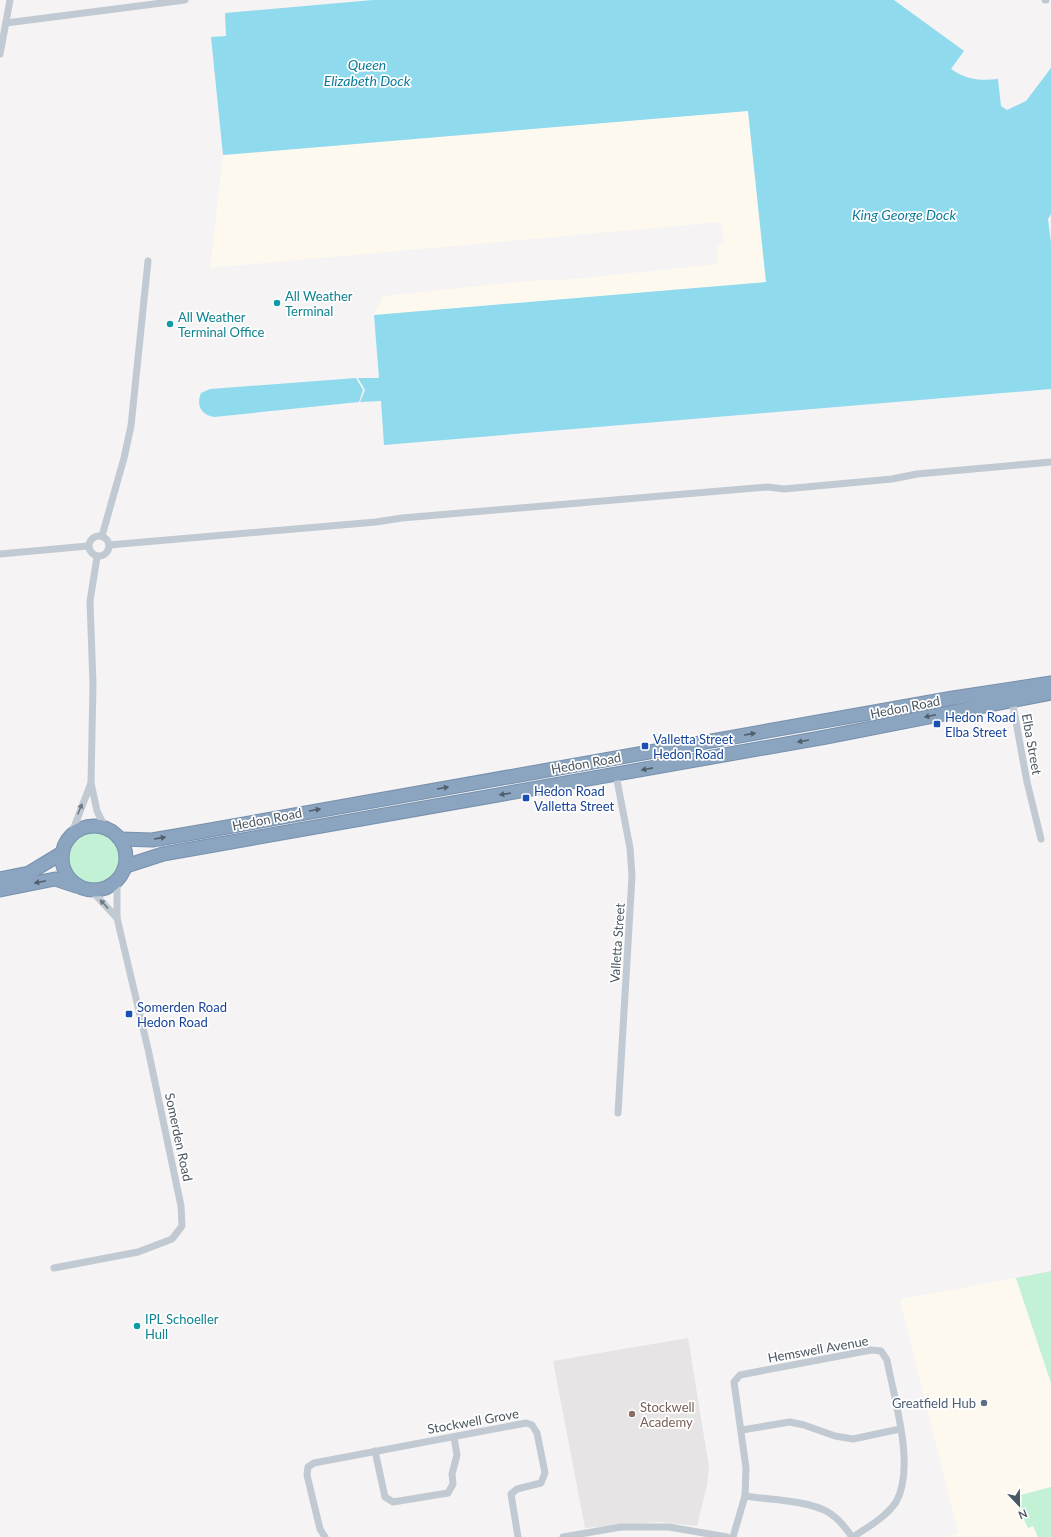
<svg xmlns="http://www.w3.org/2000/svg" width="1051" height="1537" font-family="Lato,sans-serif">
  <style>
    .commercial { fill: #fdf9ef }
    .education { fill: #e6e4e5 }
    .green { fill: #c3f1d5 }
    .water { fill: #90daee }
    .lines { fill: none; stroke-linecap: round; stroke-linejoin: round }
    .highway-casing { stroke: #7690ad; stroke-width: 15 }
    .street { stroke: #c1cad2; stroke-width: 7 }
    .highway { stroke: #8ba5c1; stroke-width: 13 }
    .oneway { fill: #505e6b }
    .oneway2 { fill: #6e7983 }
    .culture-dot { fill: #0f9aa8; stroke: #fff; stroke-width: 1.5 }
    .transit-dot { fill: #1a4fb4; stroke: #fff; stroke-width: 1.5 }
    .service-dot { fill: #5c6f8a; stroke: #fff; stroke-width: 1.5 }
    .education-dot { fill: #8d6e63; stroke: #fff; stroke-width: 1.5 }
    .labels { text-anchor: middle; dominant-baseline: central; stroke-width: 3.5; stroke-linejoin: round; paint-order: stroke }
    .culture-label { font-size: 13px; fill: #0d838f; stroke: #fff; text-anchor: start }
    .street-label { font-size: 13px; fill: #4a5661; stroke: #fff }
    .transit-label { font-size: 13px; fill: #164399; stroke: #fff; text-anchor: start }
    .service-label { font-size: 13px; fill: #4e5e75; stroke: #fff; text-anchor: end }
    .education-label { font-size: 13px; fill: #785e54; stroke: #fff; text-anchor: start }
    .water-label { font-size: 14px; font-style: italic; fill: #0c7c9b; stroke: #fff }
  </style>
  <rect width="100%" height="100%" fill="#f5f3f3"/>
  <g class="commercial">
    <path d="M748 111 766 282 374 315 383 296 526 281 574 279 718 264 717 245 724 244 721 222 210 268 223 155Z"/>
    <path d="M1016 1278 1051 1383V1487L1013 1497 1029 1528 1033 1526 1038 1537H945L958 1533 900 1299Z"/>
  </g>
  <path class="education" d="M688 1338 709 1467 707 1485 697 1526 658 1522 585 1528 553 1361Z"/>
  <g class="green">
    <circle cx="93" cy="858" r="26"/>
    <path d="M1051 1271V1383L1016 1278Z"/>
    <path d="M1051 1487V1537H1038L1033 1526 1028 1528 1013 1497Z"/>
  </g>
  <g class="water">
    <path d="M373 0H894L964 51 951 69C967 80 980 81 998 79L1001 106 1007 110 1026 101 1051 68V214L1048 219 1051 243V389L384 445 381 401 360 402 365 390 358 378H379L374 315 766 282 748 111 223 155 211 37 226 36 225 13Z"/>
    <path d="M356 378 363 390 359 402 214 417C201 415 196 405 201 393L210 389Z"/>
  </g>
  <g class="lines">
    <defs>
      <g id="highway">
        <circle cx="94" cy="858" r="32"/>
        <path d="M121 839 152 840 199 832 953 698 1051 683"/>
        <path d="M126 866 163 854 826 737 1051 693"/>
        <path d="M0 879 29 873 62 853"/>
        <path d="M0 890 55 879 76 886"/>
      </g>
    </defs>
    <use href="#highway" class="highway-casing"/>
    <g class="street">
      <path d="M1045 0H1046"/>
      <path d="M6 23 185 0"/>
      <path d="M0 54 10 0"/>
      <circle cx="99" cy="546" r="10"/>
      <path d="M102 536 124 458 131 426 148 261"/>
      <path d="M109 545 376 522 402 518 768 487 784 489 892 479 917 474 1051 462"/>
      <path d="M0 554 88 546"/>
      <path d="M97 557 90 601 93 684 91 783 97 811 105 827"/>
      <path d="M1012 700 1027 782 1041 839"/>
      <path d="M616 775 630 848 632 876 618 1113"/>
      <path d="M71 835 91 783"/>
      <path d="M91 890 117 918"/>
      <path d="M54 1268 138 1252 172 1239 182 1226 181 1206 148 1049 117 918V881"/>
      <path d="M742 1430 790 1422 804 1425 835 1436 853 1439 900 1429"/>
      <path d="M375 1451 385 1497 393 1502 448 1493 453 1484 452 1474 457 1455 454 1437"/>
      <path d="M745 1496C770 1500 807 1500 828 1512 838 1518 846 1528 852 1537"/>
      <path d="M325 1537 320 1529 307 1475 308 1467 314 1463 526 1423 532 1425 537 1433 545 1473 541 1483 517 1489 511 1494 518 1537"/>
      <path d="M563 1537 621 1527H669L727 1537"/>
      <path d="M733 1537 745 1496 746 1468 734 1382 740 1375 871 1350 881 1351 887 1360C894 1399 916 1467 896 1502 886 1517 868 1527 853 1537"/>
    </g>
    <use href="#highway" class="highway"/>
  </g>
  <defs><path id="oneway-solid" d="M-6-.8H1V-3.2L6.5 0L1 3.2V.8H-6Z"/></defs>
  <g class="oneway">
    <use href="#oneway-solid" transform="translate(930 716) rotate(168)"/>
    <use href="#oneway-solid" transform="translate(750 734) rotate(-9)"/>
    <use href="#oneway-solid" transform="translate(803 741) rotate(170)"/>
    <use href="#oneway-solid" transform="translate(647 769) rotate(169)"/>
    <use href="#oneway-solid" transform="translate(443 788) rotate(-10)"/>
    <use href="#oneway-solid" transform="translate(505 794) rotate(171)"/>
    <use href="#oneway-solid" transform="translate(315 810) rotate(-10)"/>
    <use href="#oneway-solid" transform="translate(160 838) rotate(-9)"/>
    <use href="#oneway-solid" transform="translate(40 882) rotate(168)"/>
  </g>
  <g class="oneway2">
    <use href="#oneway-solid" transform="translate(80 809) rotate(-68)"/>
    <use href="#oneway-solid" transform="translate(104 904) rotate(-133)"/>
  </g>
  <g class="culture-dot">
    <circle cx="277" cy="303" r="4"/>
    <circle cx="170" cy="324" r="4"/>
    <circle cx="137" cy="1326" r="4"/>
  </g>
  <g class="transit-dot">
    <rect x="933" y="720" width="8" height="8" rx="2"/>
    <rect x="641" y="742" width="8" height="8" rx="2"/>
    <rect x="522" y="794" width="8" height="8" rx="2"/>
    <rect x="125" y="1010" width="8" height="8" rx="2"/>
  </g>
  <circle class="service-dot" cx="984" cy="1403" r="4"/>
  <circle class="education-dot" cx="632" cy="1414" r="4"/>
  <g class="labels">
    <g class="culture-label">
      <text x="285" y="296">All Weather<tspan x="285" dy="15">Terminal</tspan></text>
      <text x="178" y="317">All Weather<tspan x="178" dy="15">Terminal Office</tspan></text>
      <text x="145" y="1319">IPL Schoeller<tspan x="145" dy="15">Hull</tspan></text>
    </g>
    <g class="street-label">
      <text transform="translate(905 707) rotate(-11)">Hedon Road</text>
      <text transform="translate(1032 744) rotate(80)">Elba Street</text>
      <text transform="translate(586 763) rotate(-10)">Hedon Road</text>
      <text transform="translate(267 819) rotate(-11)">Hedon Road</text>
      <text transform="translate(617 943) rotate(-86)">Valletta Street</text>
      <text transform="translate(179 1137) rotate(78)">Somerden Road</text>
      <text transform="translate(818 1349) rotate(-10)">Hemswell Avenue</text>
      <text transform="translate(473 1421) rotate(-10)">Stockwell Grove</text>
    </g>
    <g class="transit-label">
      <text x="945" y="717">Hedon Road<tspan x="945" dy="15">Elba Street</tspan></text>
      <text x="653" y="739">Valletta Street<tspan x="653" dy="15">Hedon Road</tspan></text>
      <text x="534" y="791">Hedon Road<tspan x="534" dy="15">Valletta Street</tspan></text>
      <text x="137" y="1007">Somerden Road<tspan x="137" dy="15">Hedon Road</tspan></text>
    </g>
    <g class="service-label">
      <text x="976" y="1403">Greatfield Hub</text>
    </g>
    <g class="education-label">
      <text x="640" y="1407">Stockwell<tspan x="640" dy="15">Academy</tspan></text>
    </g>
    <g class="water-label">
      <text x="367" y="64">Queen<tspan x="367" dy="16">Elizabeth Dock</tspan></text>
      <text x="904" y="214">King George Dock</text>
    </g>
  </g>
  <g transform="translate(1019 1505) rotate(158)" stroke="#ffffff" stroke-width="3" paint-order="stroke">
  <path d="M0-3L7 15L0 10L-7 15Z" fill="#4a5661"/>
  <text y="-6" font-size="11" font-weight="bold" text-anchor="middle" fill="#4a5661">N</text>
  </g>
</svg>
